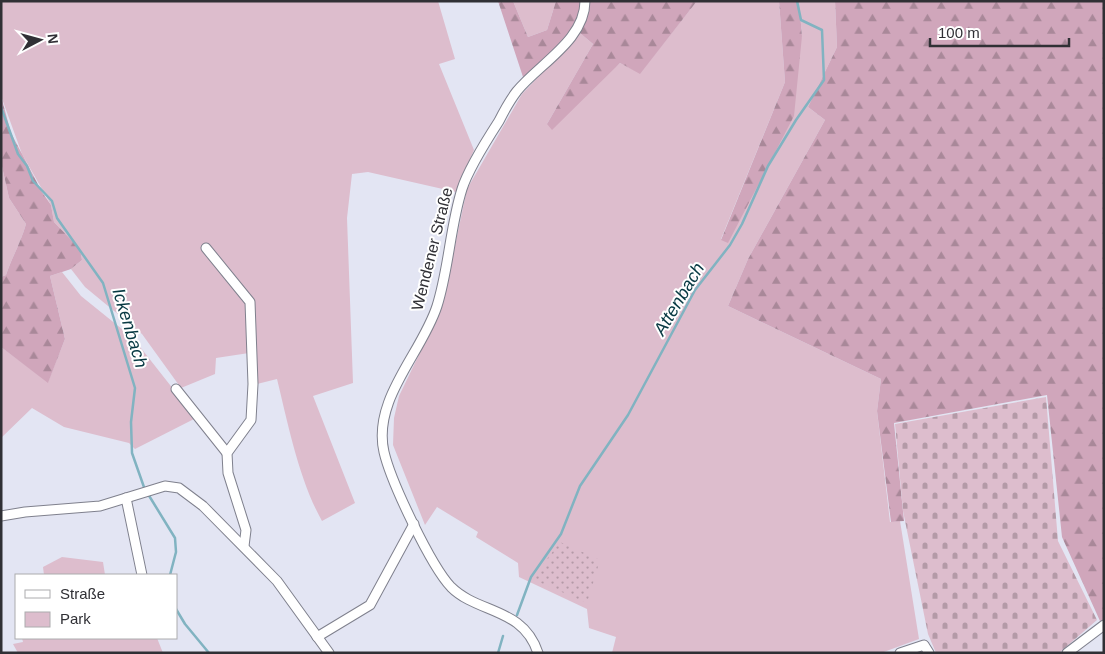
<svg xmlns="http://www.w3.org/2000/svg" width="1105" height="654" font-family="Helvetica,sans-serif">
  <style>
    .green { fill: #ddbdcd }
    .forest { fill: url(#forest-firs) }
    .cemetery { fill: url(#cemetery-stones) }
    .park { fill: url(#park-dots) }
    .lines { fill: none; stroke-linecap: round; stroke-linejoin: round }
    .stream { stroke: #81b3c1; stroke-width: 2.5 }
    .minor-casing { stroke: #7f808d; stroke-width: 11 }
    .minor { stroke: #fff; stroke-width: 9 }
    .labels { text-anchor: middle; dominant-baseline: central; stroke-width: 4; stroke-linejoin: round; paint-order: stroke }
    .street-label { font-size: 16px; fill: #303035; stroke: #fff }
    .water-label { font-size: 18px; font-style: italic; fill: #083943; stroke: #fff }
  </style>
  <defs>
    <pattern id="forest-firs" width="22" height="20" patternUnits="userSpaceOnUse" patternTransform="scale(1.25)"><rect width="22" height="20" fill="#d0a6bb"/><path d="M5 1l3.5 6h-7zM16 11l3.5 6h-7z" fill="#a98899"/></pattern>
    <pattern id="cemetery-stones" width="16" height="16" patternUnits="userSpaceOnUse" patternTransform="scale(1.25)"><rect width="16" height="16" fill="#ddbdcd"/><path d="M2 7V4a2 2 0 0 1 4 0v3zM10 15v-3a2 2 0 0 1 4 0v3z" fill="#b49aa7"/></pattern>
    <pattern id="park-dots" width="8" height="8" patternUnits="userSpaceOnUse" patternTransform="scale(1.25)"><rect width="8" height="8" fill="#ddbdcd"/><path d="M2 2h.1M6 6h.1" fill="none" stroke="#b49aa7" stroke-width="1.8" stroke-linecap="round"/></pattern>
  </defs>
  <rect width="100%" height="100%" fill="#e3e5f3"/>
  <g class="green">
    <path d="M1 1H438L455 59 439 64 474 150 456 192 368 172 352 174 347 218 353 383 313 396 355 503 322 521C299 480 288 424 277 379L257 384 249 353 216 358 215 374 181 388 142 334 85 287 71 269 82 260 80 249 54 222 51 205 22 154 1 96Z"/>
    <path d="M513 1H556L547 30 528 37Z"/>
    <path d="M697 1H779L785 82 721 239 728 242 802 36 799 1H835L837 47 808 107 825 120 748 259 728 306 881 379 877 411 890 522 900 521 919 639 881 653H612L616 637 589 628 587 609 519 577 518 563 476 537 478 532 437 507 425 525 393 445 394 418 399 396 442 307 467 189 522 94 580 33 593 44 547 124 620 63 640 73Z"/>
    <path d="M1 162 9 198 26 224C21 242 12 257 6 275L1 277Z"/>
    <path d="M62 272 81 296 133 338 196 418 135 449 129 443 64 427 32 408 1 438V347L48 382 65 339 50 276Z"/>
    <path d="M62 557 103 562 105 575H44L43 567Z"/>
    <path d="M22 638H157L163 653H18L13 644 23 642Z"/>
  </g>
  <g class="forest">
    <path d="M498 1H513L528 37 547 30 556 1H697L640 74 620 63 552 130 547 124 593 44 574 28 524 80Z"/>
    <path d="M779 1H799L802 36 794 116 728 243 721 240 785 82Z"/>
    <path d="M835 1H1104V619L1100 621 1062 537 1047 395 894 423 904 521 891 522 877 411 881 379 728 306 748 259 825 120 808 107 837 47Z"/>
    <path d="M1 96 11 133 42 192 51 205 54 222 80 249 82 260 71 269 50 276 65 339 48 383 1 347V277L6 275C12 257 21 242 26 224L9 198 1 162Z"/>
  </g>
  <path class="cemetery" d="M1046 397 1058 541 1097 620 1059 653H936L928 634 903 511 895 424Z"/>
  <path class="park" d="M560 542 600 560 587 603 532 579Z"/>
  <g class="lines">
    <g class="stream">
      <path d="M1 107 18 154 27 166 33 181 52 201 57 218 103 283 135 388 131 422 132 453 145 490"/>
      <path d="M148 494 175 538 176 552 170 575"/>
      <path d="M176 609 185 624 209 653"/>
      <path d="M517 615 531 577 561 534 580 486 628 415 695 290 730 245 742 224 768 166 796 120 824 80 822 30 801 20 797 1"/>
      <path d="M498 653 503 636"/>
    </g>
    <defs>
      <g id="minor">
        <path d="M206 248 250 302 253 384 251 420 227 453 228 473 246 530 244 546"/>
        <path d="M176 389 227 453"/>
        <path d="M126 498 142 575"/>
        <path d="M1 516 25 512 100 506 165 486 179 488 203 506 277 581 329 653"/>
        <path d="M317 637 370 605 414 524"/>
        <path d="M538 653C523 607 478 614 451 587 431 566 391 482 384 452 372 399 422 353 437 306 449 268 450 227 462 189 468 170 488 138 499 121 504 111 510 100 517 91 539 64 585 40 585 1"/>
        <path d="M900 653 924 645 929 653"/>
        <path d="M1067 653 1104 625"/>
      </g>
    </defs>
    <use href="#minor" class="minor-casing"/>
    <use href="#minor" class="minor"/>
  </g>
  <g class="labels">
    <g class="street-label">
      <text transform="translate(432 249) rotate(-76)">Wendener Straße</text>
    </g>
    <g class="water-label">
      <text transform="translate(679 299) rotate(-59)">Attenbach</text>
      <text transform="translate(130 328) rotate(73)">Ickenbach</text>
    </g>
  </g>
  <rect width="1105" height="654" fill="none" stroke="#303035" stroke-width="5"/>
  <rect x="15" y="574" width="162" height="65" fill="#ffffff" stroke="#acacae"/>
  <rect x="25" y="590" width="25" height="8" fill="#ffffff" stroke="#acacae"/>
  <text x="60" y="599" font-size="15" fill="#303035">Straße</text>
  <rect x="25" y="612" width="25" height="15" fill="#ddbdcd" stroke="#acacae"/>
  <text x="60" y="624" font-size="15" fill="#303035">Park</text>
  <g transform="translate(40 40) rotate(84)" stroke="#ffffff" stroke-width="4" paint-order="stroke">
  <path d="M0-4L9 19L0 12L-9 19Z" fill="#303035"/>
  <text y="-8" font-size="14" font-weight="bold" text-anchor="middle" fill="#303035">N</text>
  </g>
  <path d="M930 38v8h139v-8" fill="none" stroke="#303035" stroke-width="2.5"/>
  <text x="938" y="38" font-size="15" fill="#303035" stroke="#ffffff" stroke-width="4" paint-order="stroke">100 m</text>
</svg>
